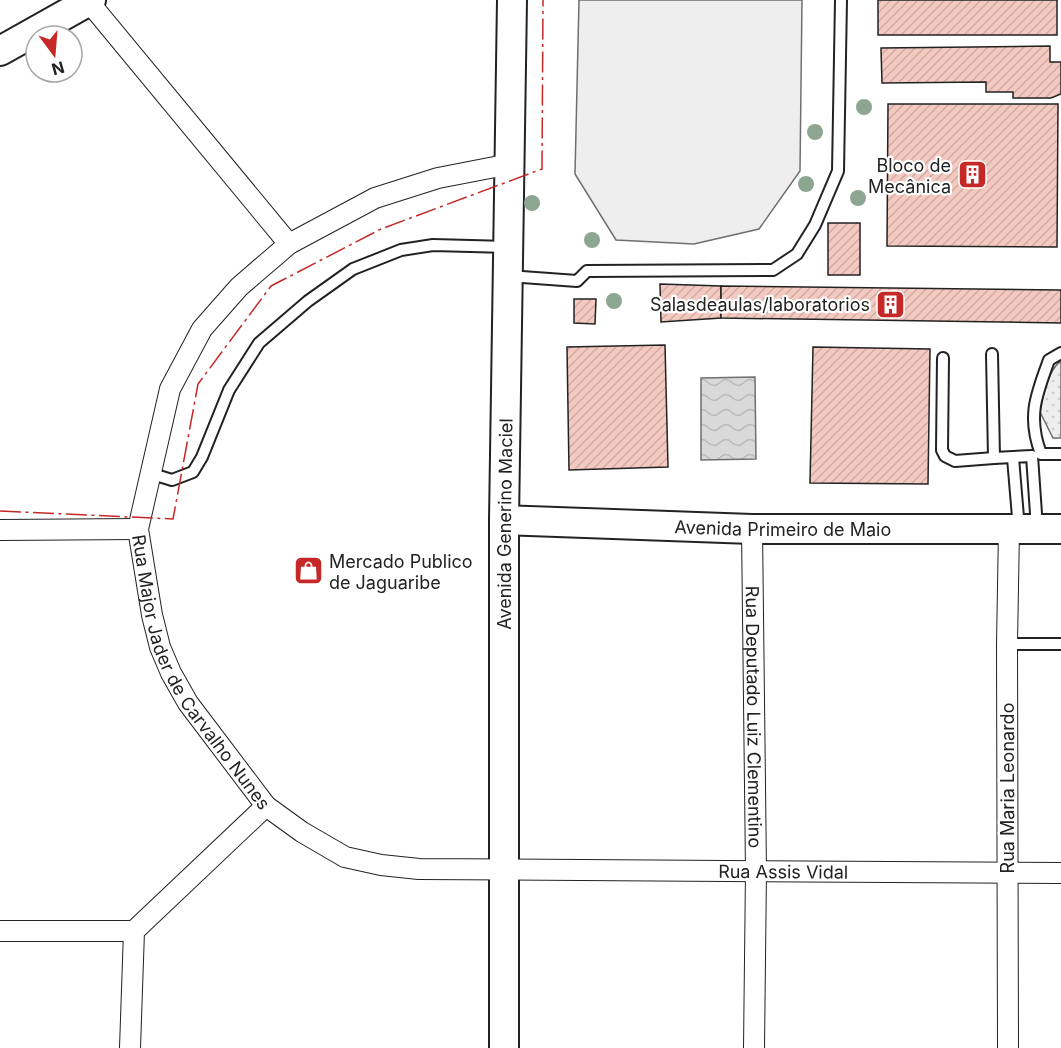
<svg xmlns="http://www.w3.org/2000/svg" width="1061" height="1048" font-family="Inter,sans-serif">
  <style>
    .grass { fill: #eee; stroke: #6f6f6f; stroke-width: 1.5 }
    .park { fill: url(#park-dots); stroke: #6f6f6f; stroke-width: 1.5 }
    .water { fill: url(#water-waves); stroke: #6f6f6f; stroke-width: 1.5 }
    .building { fill: url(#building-hatch); stroke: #222; stroke-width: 1.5 }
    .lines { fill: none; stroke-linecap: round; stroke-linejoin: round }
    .lane-casing { stroke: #222; stroke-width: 14 }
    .street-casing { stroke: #222; stroke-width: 22 }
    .secondary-casing { stroke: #222; stroke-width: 32 }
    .lane { stroke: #fff; stroke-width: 10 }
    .street { stroke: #fff; stroke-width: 20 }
    .secondary { stroke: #fff; stroke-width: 28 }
    .power { stroke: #c62828; stroke-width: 1.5; stroke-dasharray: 21 4.5 3 4.5; stroke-linecap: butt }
    .tree { fill: #8da692 }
    .labels { text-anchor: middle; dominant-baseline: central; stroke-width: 4.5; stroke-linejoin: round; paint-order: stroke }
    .poi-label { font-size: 18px; fill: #222; stroke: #fff; text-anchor: end }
    .street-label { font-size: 18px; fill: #222; stroke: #fff }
  </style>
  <defs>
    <pattern id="park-dots" width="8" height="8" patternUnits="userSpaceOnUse" patternTransform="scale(1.5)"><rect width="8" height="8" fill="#eee"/><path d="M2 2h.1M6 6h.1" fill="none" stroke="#ccc" stroke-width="1.8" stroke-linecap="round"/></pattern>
    <pattern id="water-waves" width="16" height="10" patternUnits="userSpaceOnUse" patternTransform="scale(1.5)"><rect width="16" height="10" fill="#d9d9d9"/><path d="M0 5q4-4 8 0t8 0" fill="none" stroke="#bababa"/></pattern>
    <pattern id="building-hatch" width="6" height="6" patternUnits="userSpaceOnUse" patternTransform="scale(1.5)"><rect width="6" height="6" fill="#f3c9c0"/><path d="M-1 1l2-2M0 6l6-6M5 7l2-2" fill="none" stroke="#d0aca5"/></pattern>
  </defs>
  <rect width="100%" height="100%" fill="#fff"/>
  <path class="grass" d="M579 0H802L800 171 759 229 694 244 616 240 575 174Z"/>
  <path class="park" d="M1061 361V438H1053L1040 412C1042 398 1049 368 1061 361Z"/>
  <path class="water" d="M755 377 756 459 701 460V378Z"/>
  <g class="building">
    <rect x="878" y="0" width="179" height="35"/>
    <path d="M1050 46V62H1061V94L1051 98H1013V92H986V82L882 83 881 48Z"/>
    <path d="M888 104H1058L1057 247 887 246Z"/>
    <rect x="828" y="223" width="32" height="52"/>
    <path d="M660 284 721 286V318L661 322Z"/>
    <path d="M721 286 1061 290V323L721 318Z"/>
    <path d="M574 299H596L595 324 574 323Z"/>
    <path d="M665 345 668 467 569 470 567 347Z"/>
    <path d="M813 347 930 349 928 484 810 483Z"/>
  </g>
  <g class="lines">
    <defs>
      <g id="lane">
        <path d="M508 276 577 281 587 271 773 270 797 254 815 225 838 171 841 0"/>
        <path d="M1061 353 1049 360C1036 395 1027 417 1041 454H1061"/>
        <path d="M992 354 994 458 1032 456 1037 528"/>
        <path d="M943 358 942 450 945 456 955 461 994 458"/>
        <path d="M1013 458 1019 529"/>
        <path d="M149 473 172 480 193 472 202 457 229 390 259 343 308 301 353 269 401 250 433 245 508 247"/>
        <path d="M1007 644H1061"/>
      </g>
      <g id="street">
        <path d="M88 1 289 244"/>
        <path id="s1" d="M510 164 438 178 375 198 289 244 239 287 202 329 170 389 138 529 152 615 160 647 171 673 188 703 266 806 302 832 345 857 381 865 419 869 1061 873"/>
        <path id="s2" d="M752 529 756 871 754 1048"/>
        <path d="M0 530 138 529"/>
        <path d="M0 931H134"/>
        <path d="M130 1048 134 931 266 806"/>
        <path d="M1008 1048 1007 644 1009 529"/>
      </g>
      <g id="secondary">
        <path d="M0 51 91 0"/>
        <path id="s3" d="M504 520 752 529H1061"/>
        <path id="s4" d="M504 1048V520L512 0"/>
      </g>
    </defs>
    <use href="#lane" class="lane-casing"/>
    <use href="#street" class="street-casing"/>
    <use href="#secondary" class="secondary-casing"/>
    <use href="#lane" class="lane"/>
    <use href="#street" class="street"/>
    <use href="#secondary" class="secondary"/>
    <path class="power" d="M0 511 173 519 198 384 271 286 381 229 542 169 543 0"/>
  </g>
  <g class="tree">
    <circle cx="864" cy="107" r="8"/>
    <circle cx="815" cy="132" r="8"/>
    <circle cx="806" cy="184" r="8"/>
    <circle cx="858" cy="198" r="8"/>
    <circle cx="532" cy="203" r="8"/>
    <circle cx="592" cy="240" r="8"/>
    <circle cx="614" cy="301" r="8"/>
  </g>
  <defs>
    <symbol id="building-square" viewBox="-11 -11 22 22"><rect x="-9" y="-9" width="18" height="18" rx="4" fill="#c62828" stroke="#fff"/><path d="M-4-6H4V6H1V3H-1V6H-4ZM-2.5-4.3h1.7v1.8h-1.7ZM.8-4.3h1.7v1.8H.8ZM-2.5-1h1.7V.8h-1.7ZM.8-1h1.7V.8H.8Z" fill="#fff"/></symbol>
    <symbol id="shop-square" viewBox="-11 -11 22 22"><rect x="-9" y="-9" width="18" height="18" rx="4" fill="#c62828" stroke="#fff"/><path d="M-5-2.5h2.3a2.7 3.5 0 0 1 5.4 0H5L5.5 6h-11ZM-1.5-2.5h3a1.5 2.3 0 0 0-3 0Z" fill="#fff"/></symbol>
  </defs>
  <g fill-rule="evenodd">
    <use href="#building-square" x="956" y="158" width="33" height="33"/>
    <use href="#building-square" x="874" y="288" width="33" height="33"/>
    <use href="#shop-square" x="292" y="554" width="33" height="33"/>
  </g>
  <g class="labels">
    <g class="poi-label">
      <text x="951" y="165">Bloco de<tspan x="951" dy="21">Mecânica</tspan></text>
      <text x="870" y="304">Salasdeaulas/laboratorios</text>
      <text x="329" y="561" text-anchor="start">Mercado Publico<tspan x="329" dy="21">de Jaguaribe</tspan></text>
    </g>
    <g class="street-label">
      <text stroke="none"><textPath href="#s4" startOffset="524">Avenida Generino Maciel</textPath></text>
      <text stroke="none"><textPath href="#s3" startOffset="279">Avenida Primeiro de Maio</textPath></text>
      <text stroke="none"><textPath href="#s1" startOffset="730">Rua Major Jader de Carvalho Nunes</textPath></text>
      <text stroke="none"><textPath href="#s2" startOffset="188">Rua Deputado Luiz Clementino</textPath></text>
      <text transform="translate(1007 788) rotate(-90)">Rua Maria Leonardo</text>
      <text stroke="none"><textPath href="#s1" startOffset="1416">Rua Assis Vidal</textPath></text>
    </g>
  </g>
  <g transform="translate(54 54) rotate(164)"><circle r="28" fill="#ffffff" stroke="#a7a7a7" stroke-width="1.5"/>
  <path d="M0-4.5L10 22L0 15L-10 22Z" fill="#c62828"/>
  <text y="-9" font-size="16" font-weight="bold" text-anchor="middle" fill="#222222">N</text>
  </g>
</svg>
